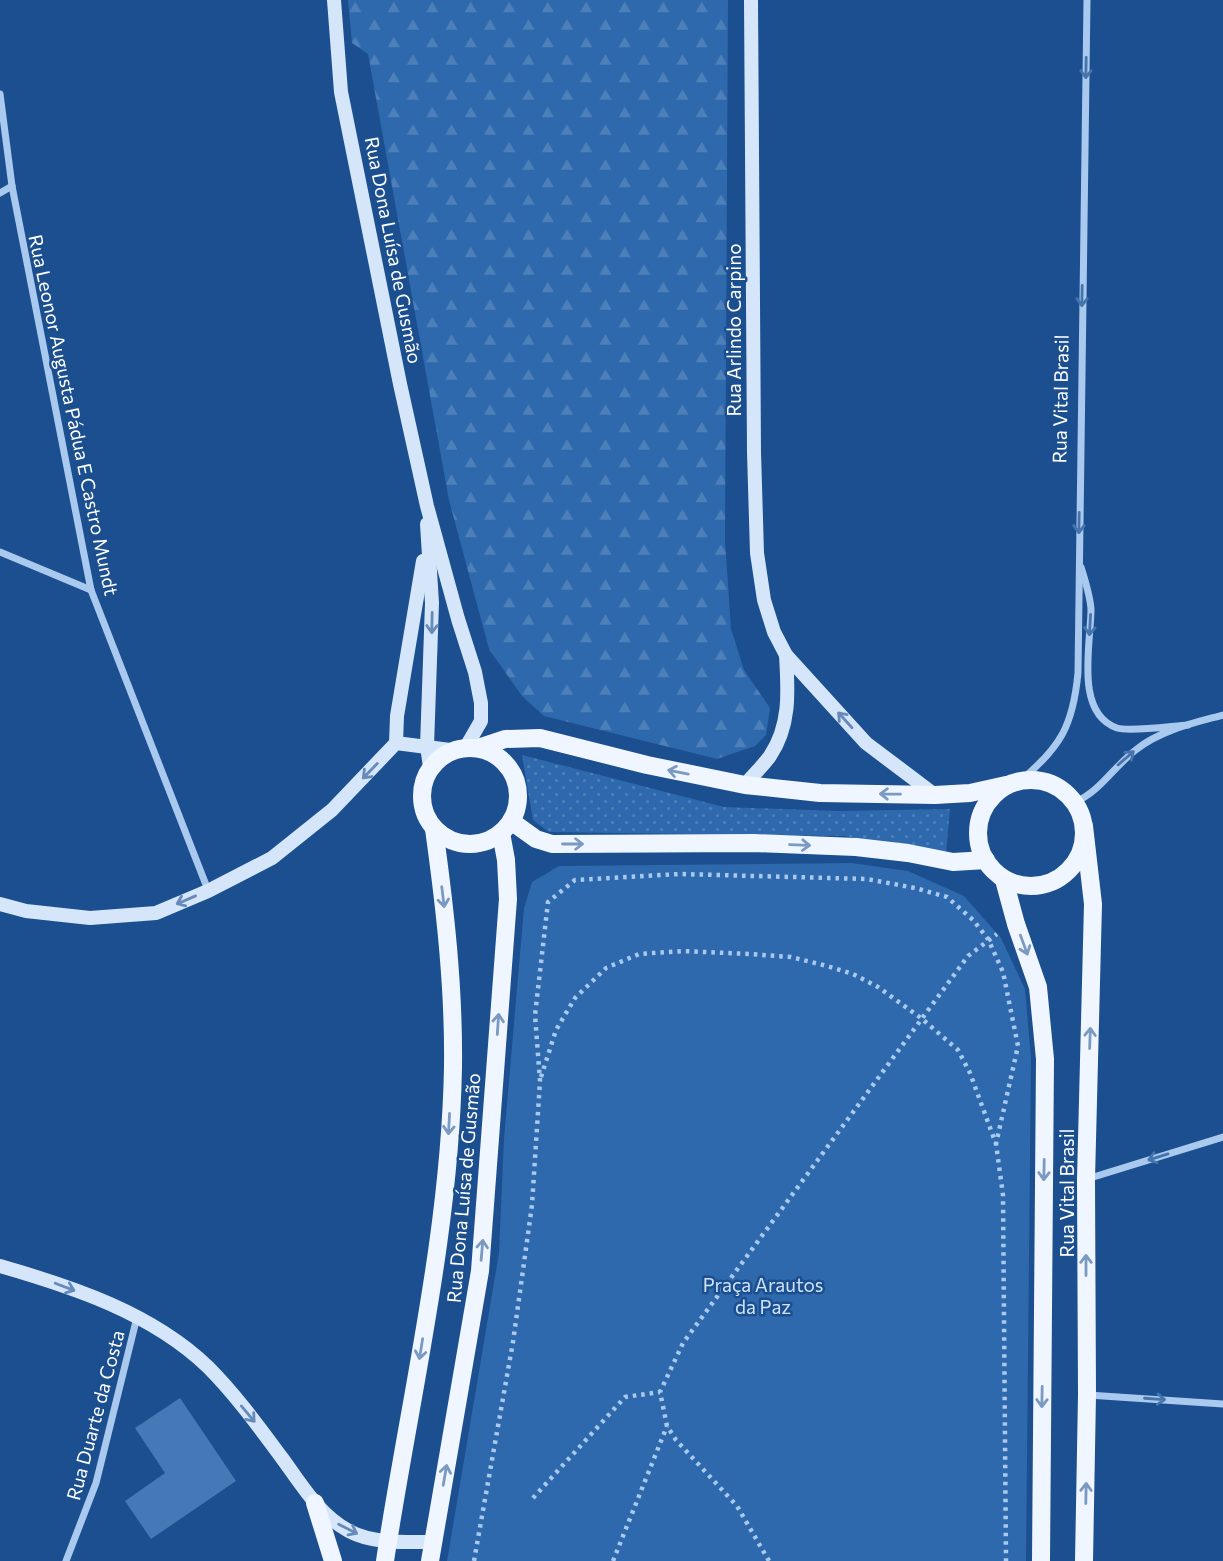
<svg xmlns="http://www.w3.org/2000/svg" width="1223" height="1561" font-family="Commissioner,sans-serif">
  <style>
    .grass { fill: url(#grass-dots) }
    .forest { fill: url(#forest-firs) }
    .green { fill: #2e69ad }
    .building { fill: #4478b7 }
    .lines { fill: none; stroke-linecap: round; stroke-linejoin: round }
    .path { stroke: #a9c9ee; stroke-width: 4.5; stroke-dasharray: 3.5 5; stroke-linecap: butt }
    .street { stroke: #a9c9ee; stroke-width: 7 }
    .secondary { stroke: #d6e6fa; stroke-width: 14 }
    .primary { stroke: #f0f6ff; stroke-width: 18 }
    .oneway { stroke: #4674ac }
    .oneway2 { stroke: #668bba }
    .oneway3 { stroke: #7b9ac1 }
    .labels { text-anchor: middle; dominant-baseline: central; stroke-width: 5; stroke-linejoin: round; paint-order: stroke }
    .street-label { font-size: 19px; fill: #fff; stroke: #1b4f8f }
    .park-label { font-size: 19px; fill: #cfe3fa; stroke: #1b4f8f }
  </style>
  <defs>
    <pattern id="grass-dots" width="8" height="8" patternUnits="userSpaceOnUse" patternTransform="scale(1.75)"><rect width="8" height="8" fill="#2e69ad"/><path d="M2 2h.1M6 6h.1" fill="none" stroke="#4d80b9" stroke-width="1.8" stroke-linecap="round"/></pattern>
    <pattern id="forest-firs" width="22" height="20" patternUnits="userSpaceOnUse" patternTransform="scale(1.75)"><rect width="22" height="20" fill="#2e69ad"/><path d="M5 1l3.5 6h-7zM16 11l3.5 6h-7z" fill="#4d80b9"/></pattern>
  </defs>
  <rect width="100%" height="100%" fill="#1b4f8f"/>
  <path class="grass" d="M522 755 724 807 839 811 950 809 946 854 844 836 549 832 533 820Z"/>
  <path class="forest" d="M348 0H728L725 540 731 629 744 670 770 708 766 735 755 746 717 759 544 716 522 696 489 649 449 500 368 54 352 43Z"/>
  <path class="green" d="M852 863 908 871 964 896 1001 938 1025 989 1031 1058 1026 1561H447L499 1253 504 1139 524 908 532 882 559 866Z"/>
  <path class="building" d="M180 1398 236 1481 151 1539 125 1501 165 1473 135 1428Z"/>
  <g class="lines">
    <g class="path">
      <path d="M541 1077 556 1030 575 998 606 968 639 954 683 951 750 954 791 957 827 966 853 974 878 987 921 1018 958 1050 970 1073 996 1144 1003 1195 1006 1561"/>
      <path d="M533 1498 625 1397 660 1392"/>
      <path d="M474 1561 513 1342 532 1205 540 1081 535 1015 548 902 575 880 680 874 867 879 915 888 947 897 973 920 988 939 1003 972 1018 1046 996 1144"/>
      <path d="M613 1561 667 1426"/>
      <path d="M769 1561 737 1506 676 1440 667 1426 660 1392 683 1343 968 956 997 934"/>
    </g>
    <g class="street">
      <path d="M0 94 12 186 91 590 208 890"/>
      <path d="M0 193 12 186"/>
      <path d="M0 552 91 590"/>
      <path d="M1081 567C1085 580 1090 595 1091 609 1091 643 1074 713 1117 728 1130 732 1172 726 1188 725"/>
      <path d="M1021 780C1061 747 1073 725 1078 673L1087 0"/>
      <path d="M1075 802C1100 792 1115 765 1137 749 1161 730 1194 723 1223 715"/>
      <path d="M1087 1179 1223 1137"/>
      <path d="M1088 1395 1223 1404"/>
      <path d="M66 1561 96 1483 137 1317"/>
    </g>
    <g class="secondary">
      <path d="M334 0 341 92 400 384 427 506 458 619 475 672 481 703V721L466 747"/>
      <path d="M751 0 754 452 757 553 764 600 774 632 786 655 866 743 935 795"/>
      <path d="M427 524 432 603 427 746 430 767"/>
      <path d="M396 743 397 716 423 561"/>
      <path d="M745 785C753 775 763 766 770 756 791 725 788 690 786 655"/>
      <path d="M0 904 26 911 90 918 156 913 208 891 272 858 332 810 396 743 450 750"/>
      <path d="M0 1266C73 1287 152 1313 208 1367 235 1394 259 1427 282 1458 301 1484 319 1515 349 1531 373 1544 406 1542 433 1542"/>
    </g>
    <g class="primary">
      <circle cx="470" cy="796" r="48"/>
      <path d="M478 748 505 739 540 738 647 765 745 785 820 793 935 795 970 793 1006 785"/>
      <circle cx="1031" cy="833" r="53"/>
      <path d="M511 821 536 839 552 844 754 843 856 847 908 853 953 862 986 860"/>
      <path d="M1084 826 1093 904 1086 1179 1087 1395 1084 1561"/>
      <path d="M1004 880 1016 924 1038 987 1045 1059 1041 1561"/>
      <path d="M315 1503 333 1561"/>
      <path d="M385 1561C410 1397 450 1234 453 1067 454 987 445 908 434 829"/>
      <path d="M430 1561 480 1271 508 899 506 860 501 833"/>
    </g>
  </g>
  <defs><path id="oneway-shaft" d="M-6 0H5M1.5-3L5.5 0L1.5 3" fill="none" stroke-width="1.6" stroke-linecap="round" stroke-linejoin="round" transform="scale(1.75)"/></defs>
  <g class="oneway">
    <use href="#oneway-shaft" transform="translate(1086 68) rotate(91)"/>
    <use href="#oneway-shaft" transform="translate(1082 296) rotate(91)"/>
    <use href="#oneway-shaft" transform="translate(1079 523) rotate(91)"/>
    <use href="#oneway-shaft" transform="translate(1090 625) rotate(93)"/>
    <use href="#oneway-shaft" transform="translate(1126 758) rotate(-41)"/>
    <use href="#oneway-shaft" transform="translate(1158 1157) rotate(163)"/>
    <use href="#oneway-shaft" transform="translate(1155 1399) rotate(4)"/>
  </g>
  <g class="oneway2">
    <use href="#oneway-shaft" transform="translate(432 623) rotate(91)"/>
    <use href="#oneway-shaft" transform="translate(845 720) rotate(-132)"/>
    <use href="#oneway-shaft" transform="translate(370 771) rotate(134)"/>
    <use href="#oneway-shaft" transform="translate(186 900) rotate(157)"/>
    <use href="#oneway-shaft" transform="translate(65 1287) rotate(21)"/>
    <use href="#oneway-shaft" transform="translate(248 1414) rotate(50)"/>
    <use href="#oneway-shaft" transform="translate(348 1529) rotate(27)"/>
  </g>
  <g class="oneway3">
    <use href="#oneway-shaft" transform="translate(678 772) rotate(-169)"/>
    <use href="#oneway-shaft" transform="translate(890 794) rotate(-179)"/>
    <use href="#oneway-shaft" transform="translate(573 844)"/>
    <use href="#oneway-shaft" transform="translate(800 845) rotate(2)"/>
    <use href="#oneway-shaft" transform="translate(443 897) rotate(83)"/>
    <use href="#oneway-shaft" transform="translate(1024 945) rotate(70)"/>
    <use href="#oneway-shaft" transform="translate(498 1024) rotate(-86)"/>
    <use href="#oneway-shaft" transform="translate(1090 1038) rotate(-88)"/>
    <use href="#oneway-shaft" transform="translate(449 1124) rotate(93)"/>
    <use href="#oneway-shaft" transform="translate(1044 1170) rotate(91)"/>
    <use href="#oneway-shaft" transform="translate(482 1250) rotate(-85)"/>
    <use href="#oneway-shaft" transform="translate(1086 1265) rotate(-90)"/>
    <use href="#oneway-shaft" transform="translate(421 1349) rotate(99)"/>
    <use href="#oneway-shaft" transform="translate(1042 1397) rotate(91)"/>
    <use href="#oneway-shaft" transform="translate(445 1475) rotate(-80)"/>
    <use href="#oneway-shaft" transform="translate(1086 1493) rotate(-89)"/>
  </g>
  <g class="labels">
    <g class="street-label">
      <text transform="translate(394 250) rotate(79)">Rua Dona Luísa de Gusmão</text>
      <text transform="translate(733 330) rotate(-90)">Rua Arlindo Carpino</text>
      <text transform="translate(1060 399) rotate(-89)">Rua Vital Brasil</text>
      <text transform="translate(74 415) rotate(78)">Rua Leonor Augusta Pádua E Castro Mundt</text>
      <text transform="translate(463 1188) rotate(-85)">Rua Dona Luísa de Gusmão</text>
      <text transform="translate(1066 1193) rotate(-90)">Rua Vital Brasil</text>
      <text transform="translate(95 1415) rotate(-75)">Rua Duarte da Costa</text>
    </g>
    <g class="park-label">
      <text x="763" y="1284">Praça Arautos<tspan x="763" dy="22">da Paz</tspan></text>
    </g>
  </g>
</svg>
